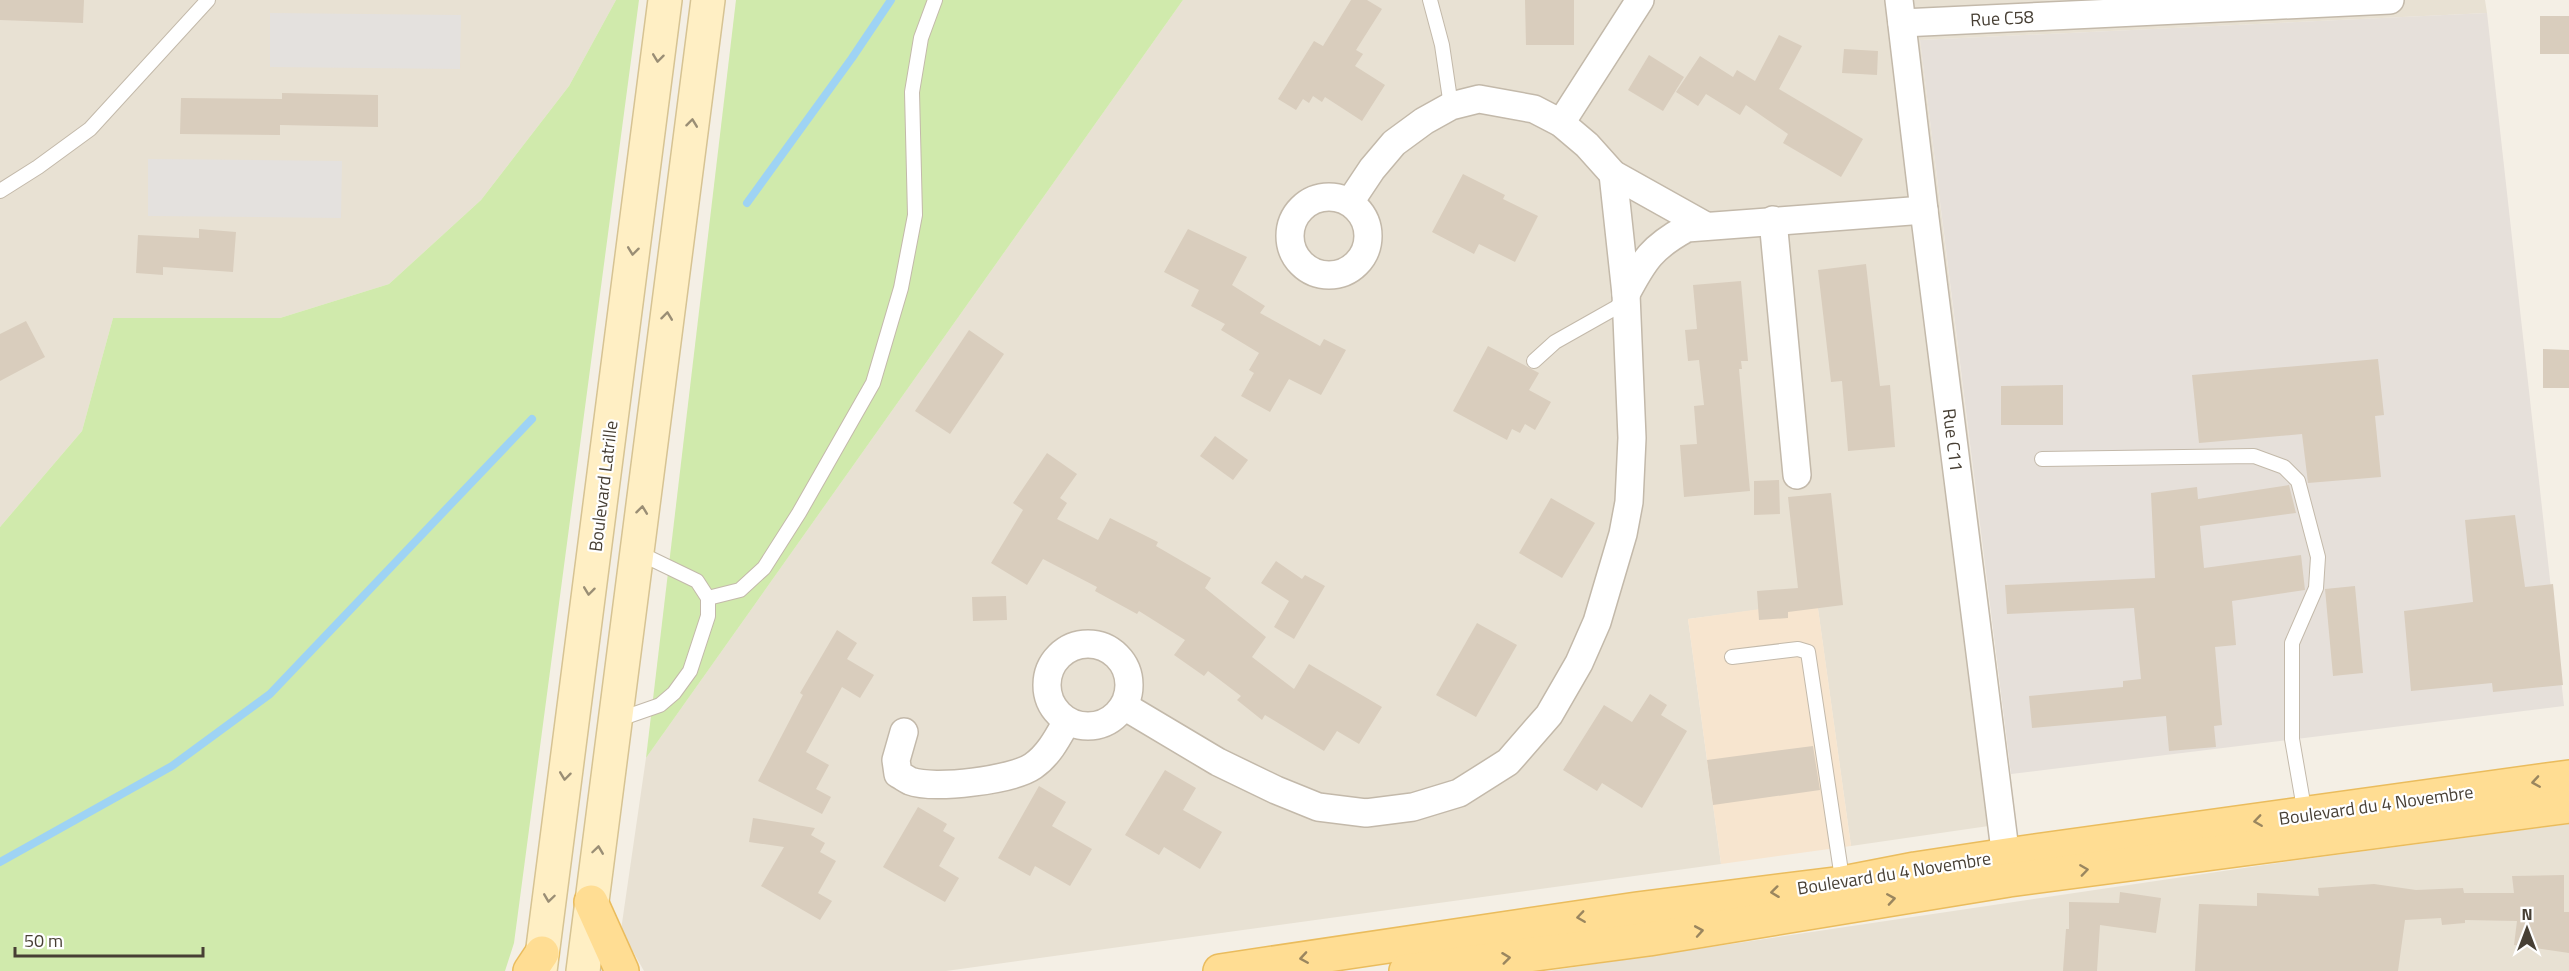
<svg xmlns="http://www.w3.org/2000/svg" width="2569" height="971" font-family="'Titillium Web',sans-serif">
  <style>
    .residential { fill: #e8e1d3 }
    .commercial { fill: #f7e5cf }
    .industrial { fill: #e6e0da }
    .green { fill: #d0eaac }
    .parking { fill: #e4e1de }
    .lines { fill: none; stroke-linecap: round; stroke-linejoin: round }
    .stream { stroke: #9ed3f4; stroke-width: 8 }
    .building { fill: #d9cdbd }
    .lane-casing { stroke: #c3b9aa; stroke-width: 16 }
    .street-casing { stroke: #c3b9aa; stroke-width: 30 }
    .secondary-casing { stroke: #d6c393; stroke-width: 36 }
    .primary-casing { stroke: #eabc5d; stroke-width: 36 }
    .lane { stroke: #fff; stroke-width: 14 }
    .street { stroke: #fff; stroke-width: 27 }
    .secondary { stroke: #ffefc4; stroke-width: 33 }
    .primary { stroke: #ffdd93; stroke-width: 33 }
    .oneway { stroke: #9a8e75 }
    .oneway2 { stroke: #9a865f }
    .labels { text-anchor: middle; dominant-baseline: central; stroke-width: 4.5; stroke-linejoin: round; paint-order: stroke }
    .street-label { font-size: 18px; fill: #473f34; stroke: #fff }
  </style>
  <rect width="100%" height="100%" fill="#f4efe5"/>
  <g class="residential">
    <path d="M0 0H616L569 86 481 200 389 284 280 318H113L82 431 0 527Z"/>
    <path d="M1183 0H2485L2487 13 1920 40 2016 822 1851 846 1817 602 1688 619 1721 864 946 971H644L621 930 646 758Z"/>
    <path d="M2569 824V971H1548L2291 861Z"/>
  </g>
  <path class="commercial" d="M1817 601 1851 846 1721 864 1688 619Z"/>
  <path class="industrial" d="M2487 13 2564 706 2011 774 1920 40Z"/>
  <g class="green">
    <path d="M616 0H639L514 943 505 971H0V527L82 431 113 318H280L389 284 481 200 569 86Z"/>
    <path d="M736 0H1183L646 758Z"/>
  </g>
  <g class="parking">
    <path d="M270 13 461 15 460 69 270 67Z"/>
    <path d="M148 159 342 161 341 218 148 216Z"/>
  </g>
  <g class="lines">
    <g class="stream">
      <path d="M747 203 852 58 891 0"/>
      <path d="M0 862 172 766 270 694 532 419"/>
    </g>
  </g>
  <g class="building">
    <path d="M0 0H84L83 23 0 20Z"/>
    <path d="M1351 0H1367L1382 9 1356 50 1363 54 1355 66 1385 85 1362 121 1325 97 1322 102 1313 96 1309 103 1303 99 1296 110 1278 99 1314 41 1323 46Z"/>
    <path d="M1525 0H1574V45H1526Z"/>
    <rect x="2540" y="16" width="29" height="38"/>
    <path d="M1779 35 1802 46 1779 89 1863 139 1841 177 1783 143 1788 134 1746 105 1740 115 1706 94 1698 106 1676 92 1700 56 1733 77 1737 70 1755 81Z"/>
    <path d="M1844 49 1878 51 1877 75 1842 73Z"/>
    <path d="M1649 55 1684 77 1663 111 1628 90Z"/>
    <path d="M282 93 378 95V127L280 125V135L180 134 181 98 282 99Z"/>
    <path d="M1463 174 1505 195 1503 199 1538 216 1515 262 1479 244 1474 254 1432 232Z"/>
    <path d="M199 229 236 232 233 272 163 267V275L136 273 138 235 199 238Z"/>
    <path d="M1188 229 1247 257 1232 285 1265 306 1260 313 1320 346 1324 339 1346 350 1321 395 1289 379 1270 412 1241 396 1254 373 1249 370 1259 353 1221 330 1225 324 1191 306 1199 290 1164 272Z"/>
    <path d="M1866 264 1880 386 1890 385 1895 447 1848 451 1842 381 1831 382 1818 270Z"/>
    <path d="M1741 281 1748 361H1741L1742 369H1739L1750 491 1684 497 1680 445 1697 444 1694 406 1704 405 1699 360 1688 361 1685 330 1697 329 1693 285Z"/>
    <path d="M26 321 45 357 0 381V334Z"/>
    <path d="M969 330 1004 354 950 434 915 411Z"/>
    <path d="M1488 346 1539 373 1529 390 1551 402 1535 430 1525 424 1520 433 1512 429 1507 440 1453 411Z"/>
    <path d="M2543 349 2569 350V388H2543Z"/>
    <path d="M2378 359 2384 415 2375 416 2381 477 2308 483 2302 434 2199 443 2192 375Z"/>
    <path d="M2063 385V425H2001V386Z"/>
    <path d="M1215 436 1248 460 1233 480 1200 456Z"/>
    <path d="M1047 453 1077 474 1060 498 1067 503 1057 519 1098 540 1110 518 1158 542 1156 546 1211 578 1205 588 1266 637 1252 657 1294 689 1309 664 1382 707 1359 744 1337 731 1324 751 1265 715 1262 720 1237 700 1241 696 1208 671 1204 676 1174 655 1185 640 1139 611 1137 614 1095 591 1097 587 1043 559 1027 585 991 563 1023 510 1013 503Z"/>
    <path d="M1779 480 1780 514 1754 515V481Z"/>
    <path d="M2289 485 2296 513 2200 526 2204 568 2301 555 2305 590 2232 601 2236 645 2215 647 2222 725 2214 726 2216 747 2169 751 2166 716 2032 728 2029 696 2123 687V681L2141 679 2134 608 2007 614 2005 585 2155 578 2151 493 2197 487 2198 499Z"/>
    <path d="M1831 493 1843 605 1788 612V618L1759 620 1757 591 1798 588 1788 497Z"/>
    <path d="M1551 498 1595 523 1562 578 1519 553Z"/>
    <path d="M2515 515 2525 587 2553 584 2563 685 2493 692 2492 683 2411 691 2404 611 2473 602 2465 520Z"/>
    <path d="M1276 561 1302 579 1305 575 1325 586 1294 639 1274 627 1289 601 1261 583Z"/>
    <path d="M2355 586 2363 673 2333 676 2325 589Z"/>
    <path d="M1006 596 1007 620 973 621 972 597Z"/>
    <path d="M1477 623 1517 645 1476 717 1436 695Z"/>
    <path d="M837 630 857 643 847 659 874 675 860 698 842 687 806 752 829 765 816 789 831 797 822 814 758 781 803 695 800 693Z"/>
    <path d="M1650 694 1667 705 1661 715 1687 731 1642 808 1602 783 1597 791 1563 770 1604 705 1632 722Z"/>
    <path d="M1813 746 1820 790 1713 805 1707 760Z"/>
    <path d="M1165 770 1196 788 1183 810 1222 832 1200 869 1164 847 1159 855 1125 835Z"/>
    <path d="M1039 786 1066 802 1052 826 1092 849 1070 886 1035 866 1030 876 998 858Z"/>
    <path d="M918 807 947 824 943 831 955 838 939 866 959 878 945 902 883 867Z"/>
    <path d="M753 818 815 828 811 835 825 843 820 852 836 861 818 893 832 901 820 920 761 886 784 847 749 842Z"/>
    <path d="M2564 875V912H2569V953L2514 945 2517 921 2465 920V923L2442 925 2441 918 2405 920 2398 971H2195L2199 904 2257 906V893L2319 896 2318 888 2374 884 2416 890 2463 888 2464 893H2514L2512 876Z"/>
    <path d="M2120 892 2161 898 2156 933 2100 925 2097 971H2063L2066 929H2069V902L2119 903Z"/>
  </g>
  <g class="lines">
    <defs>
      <g id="lane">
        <path d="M1430 0 1442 45 1451 106"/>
        <path d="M0 191 38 167 90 129 208 0"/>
        <path d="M1534 361 1555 342 1617 307 1624 297"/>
        <path d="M2042 459 2254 456 2284 467 2298 481 2318 557 2316 588 2292 643V739L2305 814"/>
        <path d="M708 598 740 590 764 568 799 513 873 383 901 288 915 215 912 92 921 38 935 0"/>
        <path d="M1732 657 1798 649 1808 652 1843 885"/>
        <path d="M617 720 660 705 674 693 690 671 708 616V598L697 581 637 552"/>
      </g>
      <g id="street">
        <path d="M1899 0 1924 210 2008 874"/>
        <path d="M1902 23 2390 0"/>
        <path d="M1561 123 1640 0"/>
        <circle cx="1329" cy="236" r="39"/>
        <path d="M1350 202 1372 169 1394 143 1424 121 1451 106 1479 99 1534 109 1561 123 1587 145 1613 174 1706 226"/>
        <path d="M1773 220 1797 475"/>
        <path d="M1626 294C1644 260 1652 247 1687 228L1924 210"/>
        <circle cx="1088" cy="685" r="41"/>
        <path d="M1124 706 1218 762 1276 790 1318 807 1366 813 1413 807 1459 793 1508 762 1549 715 1579 663 1597 622 1623 534 1629 502 1632 438 1626 294 1613 174"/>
        <path d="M904 732 896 760 898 774C902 776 906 779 910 781 934 790 1013 780 1033 766 1049 755 1058 737 1067 721"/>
      </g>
      <g id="secondary">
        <path d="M540 971 665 0"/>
        <path d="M583 971 708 0"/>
      </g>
      <g id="primary">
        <path d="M591 902 622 971"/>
        <path d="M530 971 542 953"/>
        <path d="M1220 971 1637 909 1843 883 1915 869 2007 855 2569 777"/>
        <path d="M1406 971 1649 939 2009 880 2569 806"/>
      </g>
    </defs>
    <use href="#lane" class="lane-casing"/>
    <use href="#street" class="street-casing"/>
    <use href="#secondary" class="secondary-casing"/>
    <use href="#primary" class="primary-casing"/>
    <use href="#lane" class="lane"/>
    <use href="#street" class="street"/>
    <use href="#secondary" class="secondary"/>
    <use href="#primary" class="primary"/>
  </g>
  <defs><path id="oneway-chevron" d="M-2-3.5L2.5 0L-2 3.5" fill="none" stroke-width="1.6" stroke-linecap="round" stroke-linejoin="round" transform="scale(1.5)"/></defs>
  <g class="oneway">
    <use href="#oneway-chevron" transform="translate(658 58) rotate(97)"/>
    <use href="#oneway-chevron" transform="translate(692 123) rotate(-83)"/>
    <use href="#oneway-chevron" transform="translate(633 251) rotate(97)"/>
    <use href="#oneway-chevron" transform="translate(667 316) rotate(-83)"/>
    <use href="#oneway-chevron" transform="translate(642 510) rotate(-83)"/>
    <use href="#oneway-chevron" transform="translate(589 591) rotate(97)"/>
    <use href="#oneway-chevron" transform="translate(565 776) rotate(97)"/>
    <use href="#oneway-chevron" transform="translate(598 850) rotate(-82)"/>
    <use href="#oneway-chevron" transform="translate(549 898) rotate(98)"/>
  </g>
  <g class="oneway2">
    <use href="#oneway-chevron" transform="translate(2536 782) rotate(171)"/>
    <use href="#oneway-chevron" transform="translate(2258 821) rotate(172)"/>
    <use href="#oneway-chevron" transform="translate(2084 870) rotate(-8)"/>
    <use href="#oneway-chevron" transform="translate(1775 892) rotate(173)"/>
    <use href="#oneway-chevron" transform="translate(1891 899) rotate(-9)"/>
    <use href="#oneway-chevron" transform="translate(1581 917) rotate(172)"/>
    <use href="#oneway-chevron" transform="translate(1699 931) rotate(-10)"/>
    <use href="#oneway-chevron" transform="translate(1304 958) rotate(171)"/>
    <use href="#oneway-chevron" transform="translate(1506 958) rotate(-7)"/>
  </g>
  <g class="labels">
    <g class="street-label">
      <text transform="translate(2002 18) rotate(-3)">Rue C58</text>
      <text transform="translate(1953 440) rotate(83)">Rue C11</text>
      <text transform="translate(603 486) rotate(-83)">Boulevard Latrille</text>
      <text transform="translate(2376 805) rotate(-8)">Boulevard du 4 Novembre</text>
      <text transform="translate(1894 873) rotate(-9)">Boulevard du 4 Novembre</text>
    </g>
  </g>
  <g transform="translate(2527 929)" stroke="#ffffff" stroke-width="4.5" paint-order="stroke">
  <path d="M0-4.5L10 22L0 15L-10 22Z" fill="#473f34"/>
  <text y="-9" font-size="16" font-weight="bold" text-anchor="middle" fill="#473f34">N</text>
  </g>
  <path d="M15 947v9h188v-9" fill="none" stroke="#473f34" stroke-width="3"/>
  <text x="24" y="947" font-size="18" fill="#473f34" stroke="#ffffff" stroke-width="4.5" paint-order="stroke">50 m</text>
</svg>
